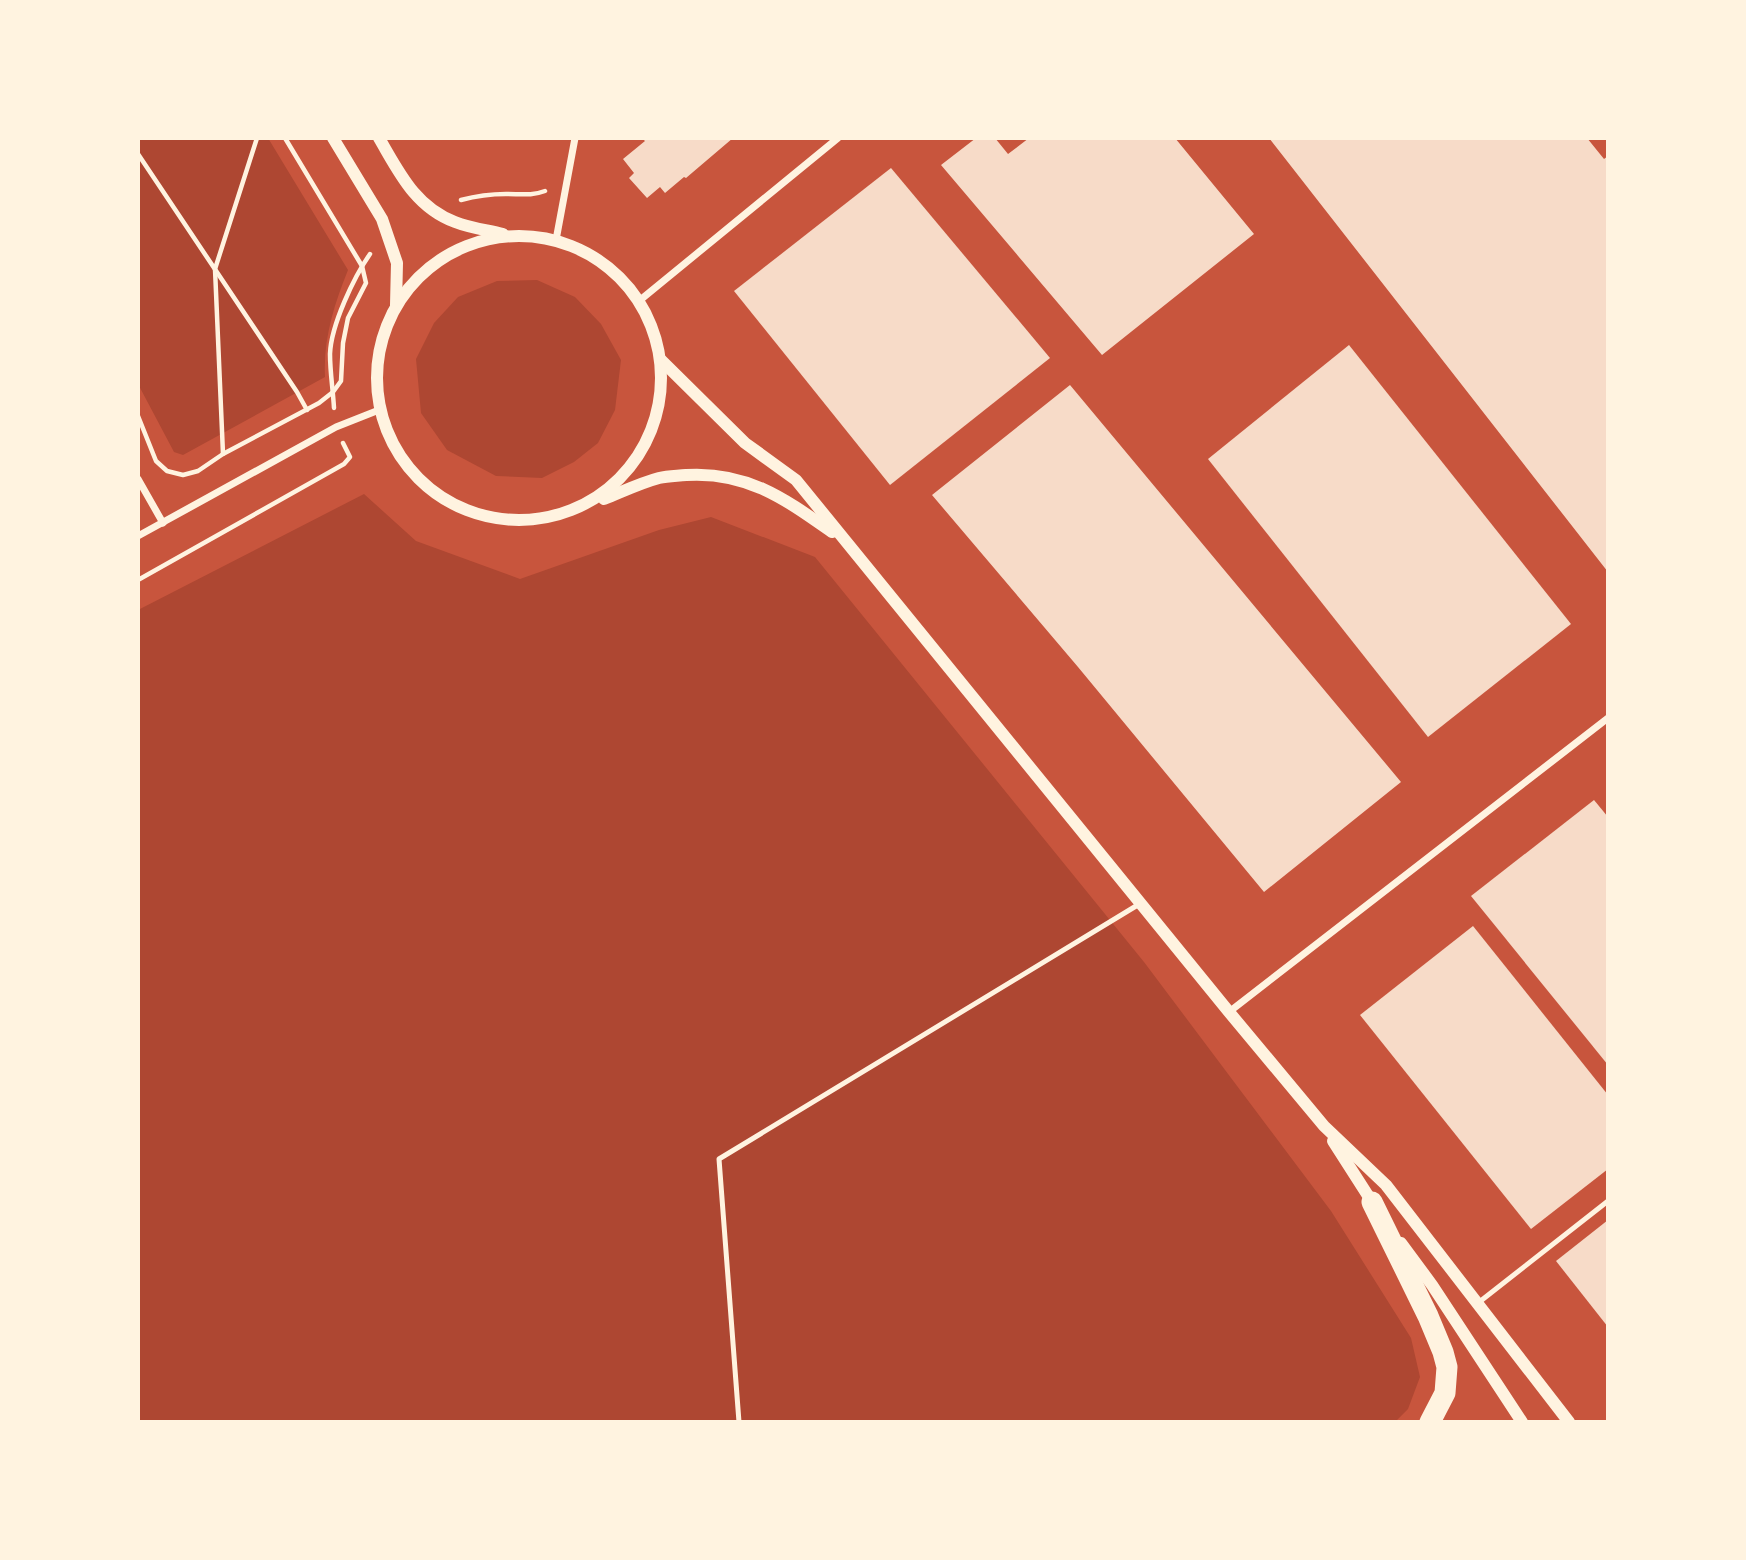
<svg xmlns="http://www.w3.org/2000/svg" width="1746" height="1560" font-family="Overpass,sans-serif">
  <style>
    .green { fill: #ae4732 }
    .building { fill: #f7dbc8 }
    .lines { fill: none; stroke-linecap: round; stroke-linejoin: round }
    .path { stroke: #fff3e0; stroke-width: 4.5 }
    .service { stroke: #fff3e0; stroke-width: 5 }
    .minor { stroke: #fff3e0; stroke-width: 7 }
    .tertiary { stroke: #fff3e0; stroke-width: 12 }
    .motorway { stroke: #fff3e0; stroke-width: 21 }
  </style>
  <rect width="100%" height="100%" fill="#c8553d"/>
  <g class="green">
    <path d="M138 138H268L348 270C334 305 323 339 325 377L183 455 174 452 138 384Z"/>
    <path d="M537 280 575 297 601 324 621 360 615 410 598 443 574 462 542 478 496 476 447 450 421 413 416 359 434 323 458 297 497 281Z"/>
    <path d="M364 494 416 541 520 579 659 530 711 517 815 557 1144 962 1331 1211 1411 1338 1420 1377 1408 1409 1395 1422H138V610Z"/>
  </g>
  <g class="building">
    <path d="M642 138H733L686 178 684 177 665 193 660 187 647 198 629 178 634 173 623 159 645 141Z"/>
    <path d="M976 138H995L1008 154 1029 138H1175L1254 234 1102 355 941 165Z"/>
    <path d="M1269 138H1587L1604 159 1608 156V572Z"/>
    <path d="M891 168 1050 358 890 485 734 291Z"/>
    <path d="M1349 345 1571 624 1428 737 1208 459Z"/>
    <path d="M1070 385 1401 782 1264 892 1078 667 932 495Z"/>
    <path d="M1594 800 1608 817V1065L1471 896Z"/>
    <path d="M1473 926 1608 1095V1169L1531 1229 1360 1015Z"/>
    <path d="M1608 1220V1327L1556 1261Z"/>
  </g>
  <g class="lines">
    <g class="path">
      <path d="M138 154 297 392 307 410"/>
      <path d="M461 200C476 196 491 194 506 194 521 194 532 196 545 191"/>
      <path d="M334 408C333 390 330 372 330 354 331 325 354 277 370 254"/>
      <path d="M138 416 156 461 167 471 183 475 198 471 223 454 319 403 333 392 341 381 343 343 348 318 366 283 362 266 285 138"/>
      <path d="M223 454 215 269 257 138"/>
      <path d="M138 580 344 464 350 457 343 443"/>
    </g>
    <g class="service">
      <path d="M1478 1303 1608 1201"/>
      <path d="M739 1422 719 1159 1141 903"/>
    </g>
    <g class="minor">
      <path d="M556 240 575 138"/>
      <path d="M639 301 838 138"/>
      <path d="M138 479 163 523"/>
      <path d="M138 536 336 427 379 410"/>
      <path d="M1229 1012 1608 718"/>
    </g>
    <g class="tertiary">
      <path d="M333 138 382 219 397 263 396 305"/>
      <path d="M379 138C399 172 415 207 455 222 470 228 487 230 503 234"/>
      <circle cx="519" cy="378" r="142"/>
      <path d="M661 360 745 443 796 480 1229 1012 1324 1126 1386 1185 1569 1422"/>
      <path d="M604 499C622 492 640 483 659 478 668 476 677 476 686 475 747 471 785 499 832 532"/>
      <path d="M1333 1141 1374 1205"/>
      <path d="M1401 1243 1432 1285 1522 1422"/>
    </g>
    <path class="motorway" d="M1372 1202 1428 1316 1443 1352 1447 1367 1445 1393 1430 1422"/>
  </g>
  <rect width="1746" height="1560" fill="none" stroke="#fff3e0" stroke-width="280"/>
</svg>
